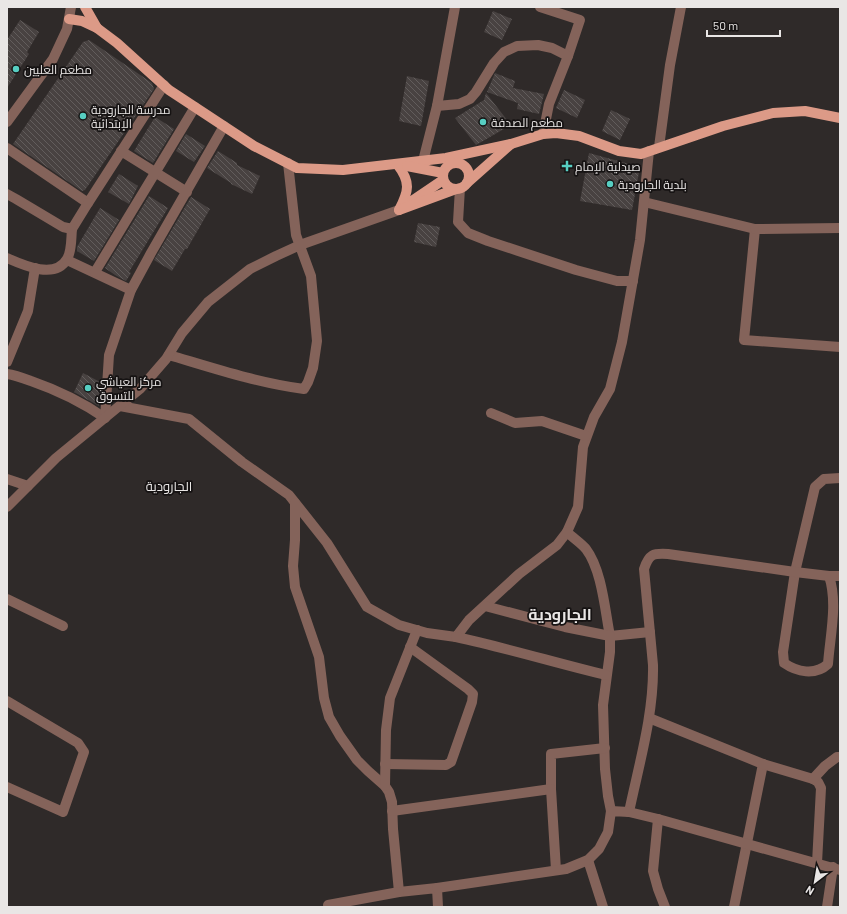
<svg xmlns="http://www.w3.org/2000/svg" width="847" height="914" font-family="Barlow,Cairo,sans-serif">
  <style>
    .building { fill: url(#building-back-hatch) }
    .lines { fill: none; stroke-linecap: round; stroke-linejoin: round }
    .minor { stroke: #84635a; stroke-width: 10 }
    .major { stroke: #dc9a87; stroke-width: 10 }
    .poi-dot { fill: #57cec2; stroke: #161313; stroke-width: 1.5 }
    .labels { text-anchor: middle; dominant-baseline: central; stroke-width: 3.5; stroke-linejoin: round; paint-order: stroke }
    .poi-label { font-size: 12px; fill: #e9e6e5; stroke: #161313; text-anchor: start }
    .neighbourhood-label { font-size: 13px; fill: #e9e6e5; stroke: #161313 }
    .district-label { font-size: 16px; font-weight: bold; fill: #e9e6e5; stroke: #161313 }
  </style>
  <defs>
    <pattern id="building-back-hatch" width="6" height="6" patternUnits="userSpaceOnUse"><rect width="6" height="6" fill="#484241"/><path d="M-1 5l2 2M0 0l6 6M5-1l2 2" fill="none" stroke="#625d5c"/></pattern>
  </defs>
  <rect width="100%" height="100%" fill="#2f2a29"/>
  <g class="building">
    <path d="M493 11 512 19 502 40 484 32Z"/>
    <path d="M20 20 39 32 27 52 29 54 7 88V40Z"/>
    <path d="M89 40 152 83 154 89 85 190 82 191 13 144 83 42Z"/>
    <path d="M495 73 515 81 513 88 544 94 539 114 517 109 518 103 487 92Z"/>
    <path d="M407 76 429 81 421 126 399 121Z"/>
    <path d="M564 90 585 100 577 118 556 108Z"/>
    <path d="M486 93 511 125 476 145 455 118 484 100Z"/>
    <path d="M611 110 630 119 620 140 602 131Z"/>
    <path d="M155 117 174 129 153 163 134 151Z"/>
    <path d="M186 134 205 146 194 162 176 151Z"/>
    <path d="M218 151 237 163V165L260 176 252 194 231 184V183L207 168Z"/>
    <path d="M589 153 640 167 632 210 580 201Z"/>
    <path d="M119 174 138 186 129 204 108 192Z"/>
    <path d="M149 196 168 208 129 272 131 273 126 281 115 275 105 268Z"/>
    <path d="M191 197 210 209 187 249H185L172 271 154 260Z"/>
    <path d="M100 208 119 220 94 261 77 251V247Z"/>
    <path d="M418 223 440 227 436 247 414 242Z"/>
    <path d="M83 373 100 382 99 406 74 392Z"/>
  </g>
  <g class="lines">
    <g class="minor">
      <path d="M540 7 580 20 568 56"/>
      <path d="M437 106 455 7"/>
      <path d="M7 122 53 59 67 29 71 7"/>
      <path d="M659 147 670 65 681 7"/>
      <path d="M7 148 88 203 164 85"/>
      <path d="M121 151 187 192"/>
      <path d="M423 161 437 106 459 104 470 99 476 92 494 63 504 52 517 46 538 45 552 48 568 56 549 104 543 134"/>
      <path d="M460 188 458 222 468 233 488 241 576 270 617 281H633"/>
      <path d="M7 194 16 199 63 227 72 229 88 203"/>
      <path d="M644 202 755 229 744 340 840 347"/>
      <path d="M755 229 840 228"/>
      <path d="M7 258C23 265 55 280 67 259 72 251 71 238 72 229"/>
      <path d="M67 260 131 290"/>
      <path d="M95 272 195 107"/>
      <path d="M169 355C213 368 258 383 304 389L308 382 313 368 317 341 311 276 296 235 288 163"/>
      <path d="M7 362 28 311 35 268"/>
      <path d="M7 374C15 375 23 378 31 381 57 390 82 402 105 418"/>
      <path d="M120 406 189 419 242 462 289 495 327 543 367 607 399 625 427 633 456 637 469 620 519 574 557 545 567 532 578 507 583 447 594 417 610 389 622 342 640 240 649 151"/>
      <path d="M491 413 515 423 542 421 586 436"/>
      <path d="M105 418 109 355 131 290 151 253 224 126"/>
      <path d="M7 479 28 486"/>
      <path d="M295 503V540L293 566 295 587 319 657 324 698 329 717 340 736 357 760 368 771 385 786 389 792 392 802 393 829 399 892 437 888 438 907"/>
      <path d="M7 507 56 458 140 389 166 359 182 333 208 302 250 269 276 256 300 245 399 210"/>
      <path d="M567 532C573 538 581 543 586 549 602 570 605 611 610 636L650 632"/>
      <path d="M829 576C838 603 830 636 828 664 815 676 797 672 784 663L783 652 795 572 815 487 824 479 840 478"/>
      <path d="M7 599 63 626"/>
      <path d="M485 606 565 627 610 636V652L603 705 605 769 608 796 611 811"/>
      <path d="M456 637C507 648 556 663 606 675"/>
      <path d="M7 701 78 743 84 752 63 812 7 787"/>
      <path d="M649 718 763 764 734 907"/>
      <path d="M385 764 446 765 451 762 472 702 473 694 468 689 410 647"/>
      <path d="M763 764 813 779 818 782 821 788 817 863"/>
      <path d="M813 779 825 766 837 757H840"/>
      <path d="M385 786 386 730 390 698 417 630"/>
      <path d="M551 789V754L605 748"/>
      <path d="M392 811 551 789 556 870"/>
      <path d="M629 812C639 764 654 714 653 665L644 569C649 554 653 553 668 554L795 572 829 576H840"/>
      <path d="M658 819 653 871 658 889 665 907"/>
      <path d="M588 860 603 907"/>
      <path d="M437 888 566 869 588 860 599 849 608 832 611 811 629 812 658 819 840 870"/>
      <path d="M328 905 399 892"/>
      <path d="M827 907 833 867"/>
    </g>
    <g class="major">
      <path d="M85 7 97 28"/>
      <path d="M69 19 82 21 97 28 117 43 169 90 254 146 297 168 343 170 446 158 511 144"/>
      <circle cx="456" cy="176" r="13"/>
      <path d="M397 164C411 182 409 191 399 210"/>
      <path d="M407 166 443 173"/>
      <path d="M467 183 511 144 543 134 556 133 579 136 619 151 641 154 723 126 773 113 805 111 840 118"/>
      <path d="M412 201 443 180"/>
      <path d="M399 210 456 189"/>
    </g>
  </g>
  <g class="poi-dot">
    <circle cx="16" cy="69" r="4"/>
    <circle cx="83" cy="116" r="4"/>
    <circle cx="483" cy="122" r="4"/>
    <path d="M565 160h4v4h4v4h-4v4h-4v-4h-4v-4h4z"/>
    <circle cx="610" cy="184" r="4"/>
    <circle cx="88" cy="388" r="4"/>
  </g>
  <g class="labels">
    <g class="poi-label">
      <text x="24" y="69">مطعم العليين</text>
      <text x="91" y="109">مدرسة الجارودية<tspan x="91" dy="14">الإبتدائية</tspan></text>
      <text x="491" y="122">مطعم الصدفة</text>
      <text x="575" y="166">صيدلية الإمام</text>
      <text x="618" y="184">بلدية الجارودية</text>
      <text x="96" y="381">مركز العياشي<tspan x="96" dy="14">للتسوق</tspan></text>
    </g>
    <g class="neighbourhood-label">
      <text x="169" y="486">الجارودية</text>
    </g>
    <g class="district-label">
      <text x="560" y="613">الجارودية</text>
    </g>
  </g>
  <rect width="847" height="914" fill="none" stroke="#e9e6e5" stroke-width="16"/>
  <g transform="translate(815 882) rotate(211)" stroke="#161313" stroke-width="3" paint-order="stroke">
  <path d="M0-3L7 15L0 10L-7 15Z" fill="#e9e6e5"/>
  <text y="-6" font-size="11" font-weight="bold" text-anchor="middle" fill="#e9e6e5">N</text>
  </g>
  <path d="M707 30v6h73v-6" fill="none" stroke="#e9e6e5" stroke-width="2"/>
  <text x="713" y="30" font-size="12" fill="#e9e6e5" stroke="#161313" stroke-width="3" paint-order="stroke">50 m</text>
</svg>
